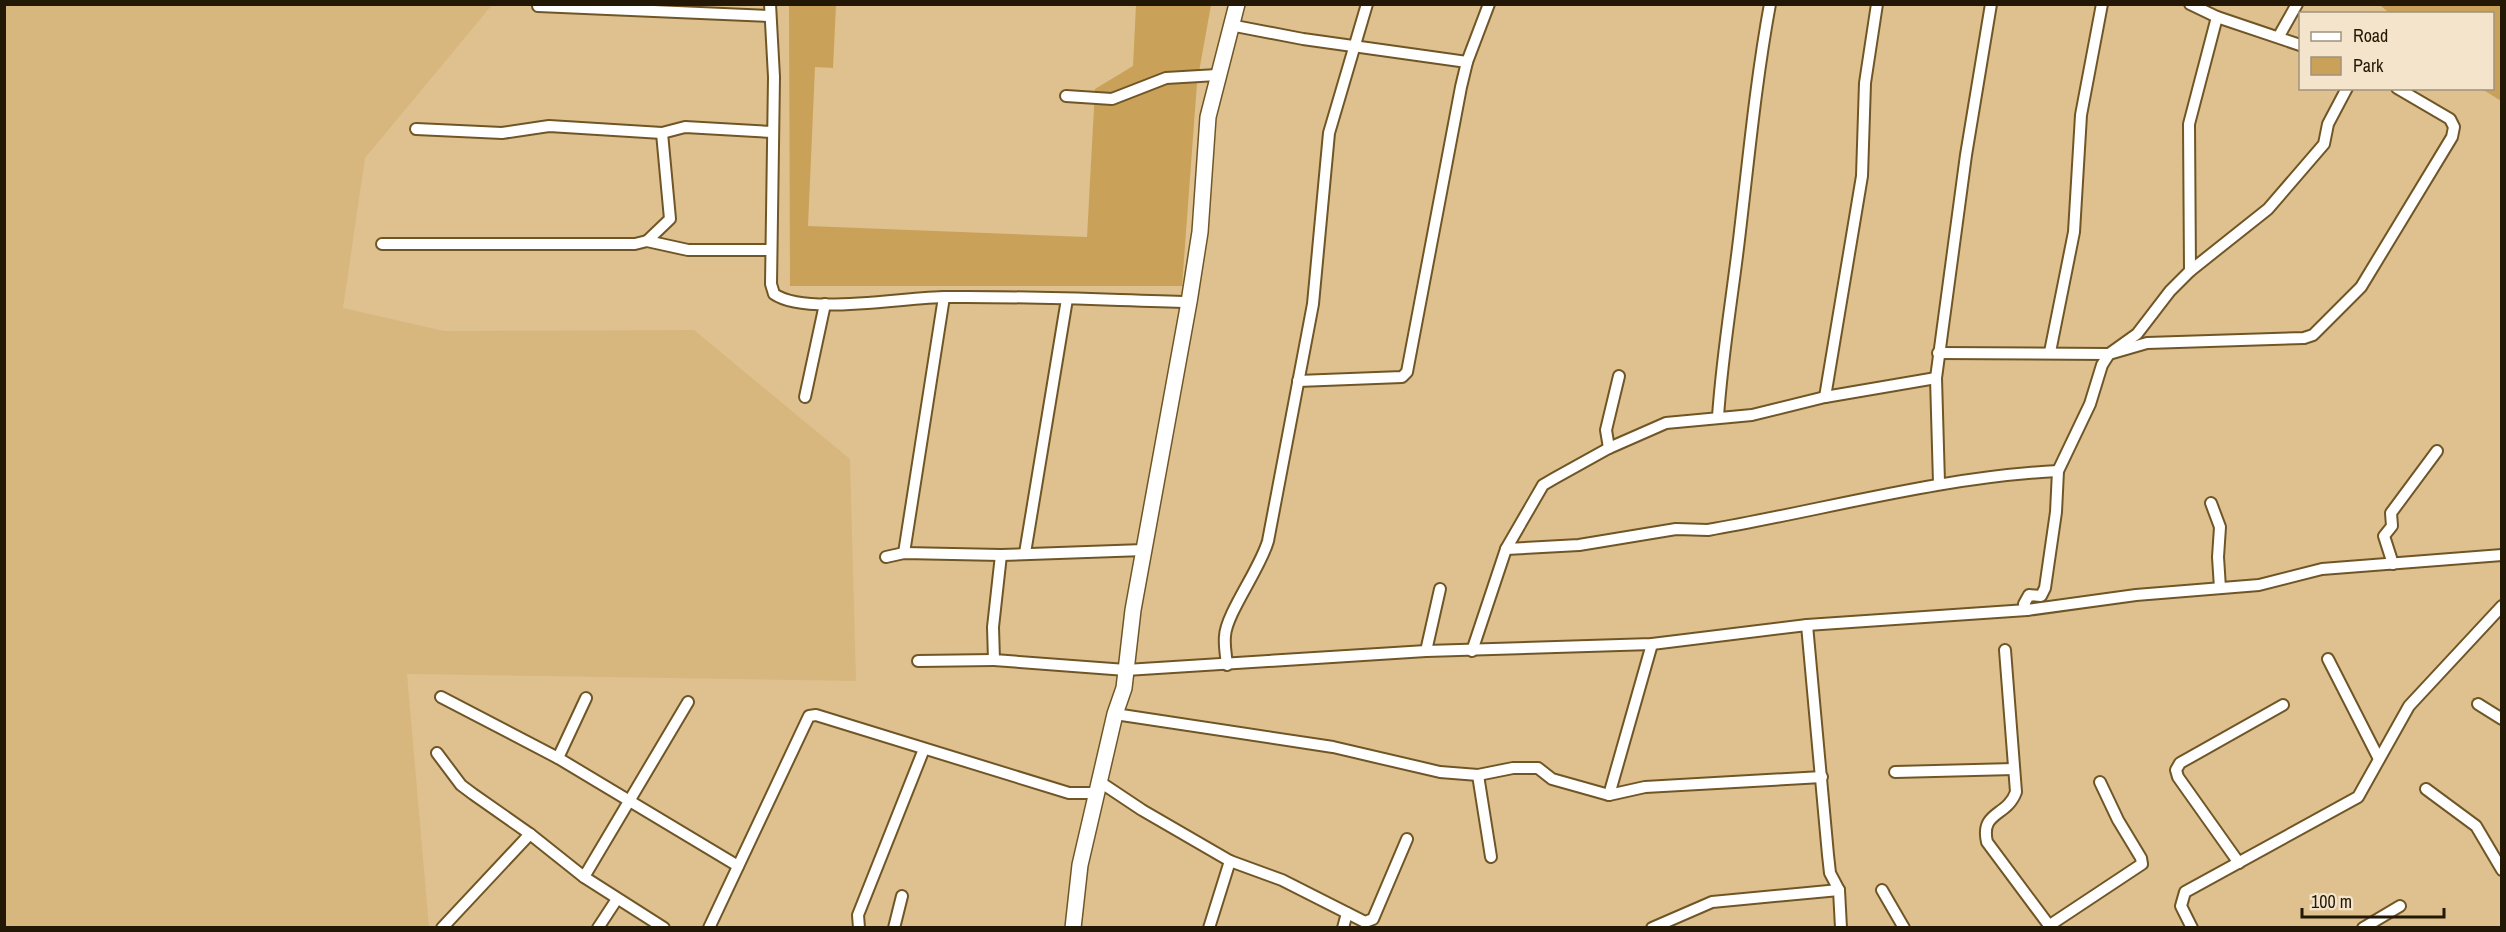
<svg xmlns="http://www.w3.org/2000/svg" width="2506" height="932" font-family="'Archivo Narrow',sans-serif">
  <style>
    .built { fill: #d8b77e }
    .green { fill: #caa158 }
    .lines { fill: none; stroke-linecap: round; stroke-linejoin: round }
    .street-casing { stroke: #705626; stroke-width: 14 }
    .secondary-casing { stroke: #705626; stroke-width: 18 }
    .street { stroke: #fff; stroke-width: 10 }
    .secondary { stroke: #fff; stroke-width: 15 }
  </style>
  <rect width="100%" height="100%" fill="#dfc18f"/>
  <path class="built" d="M5 4 492 5 365 158 343 308 444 331 694 330 850 459 856 681 407 674 429 927H5Z"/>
  <g class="green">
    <path d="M789 5H836L833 68 815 67 808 226 1087 237 1095 89 1133 66 1136 5H1211L1197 83 1182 286H790Z"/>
    <path d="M2380 5H2501V101L2482 89 2492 88V14L2389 13Z"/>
  </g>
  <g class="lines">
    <defs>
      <g id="street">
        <path d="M770 4 774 77 771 284 774 294C806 316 904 297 946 297 1026 296 1108 300 1189 302"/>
        <path d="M2190 4 2217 17 2300 45"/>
        <path d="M538 6 770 16"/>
        <path d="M1230 25 1303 39 1467 62"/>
        <path d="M2279 36 2297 4"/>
        <path d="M1066 96 1112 99 1166 78 1217 75"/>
        <path d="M416 129 502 133 549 126 662 133 685 127 772 132"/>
        <path d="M647 241 688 250H771"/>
        <path d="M382 244H635L647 241 670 219 662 133"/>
        <path d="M2190 271 2189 124 2217 17"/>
        <path d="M2050 352 2074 232 2081 115 2102 4"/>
        <path d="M1938 353 2109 354 2147 343 2304 338 2313 335 2361 287 2452 137 2454 127 2450 119 2397 88"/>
        <path d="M1298 381 1402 377 1407 372 1461 87 1467 62 1489 4"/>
        <path d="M805 397 825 304"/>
        <path d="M1825 397 1862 176 1865 83 1877 4"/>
        <path d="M1718 417C1722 355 1733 293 1740 231 1749 155 1756 80 1770 4"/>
        <path d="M1609 448 1606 430 1619 376"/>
        <path d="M1939 483 1936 378 1966 155 1991 4"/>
        <path d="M2211 503 2220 527 2218 557 2220 588"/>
        <path d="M1506 549 1579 545 1676 529 1708 530C1824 510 1939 477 2058 471"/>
        <path d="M904 553 944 297"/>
        <path d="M1025 553 1067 299"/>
        <path d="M1001 555 993 627 994 660 1126 670 1426 651 1652 644 1807 625 2027 610 2136 595 2259 585 2322 569 2502 555"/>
        <path d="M886 557 904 553 1001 555 1144 550"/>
        <path d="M2393 564 2384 536 2392 526 2391 513 2437 451"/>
        <path d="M2027 610 2024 604 2029 595 2041 596 2045 588 2056 512 2058 471 2090 404 2102 365 2109 354 2137 334 2170 291 2190 271 2268 209 2324 144 2328 124 2347 88"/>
        <path d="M1807 625 1828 855 1830 873 1839 890 1841 928"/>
        <path d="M2005 650 2016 792C2007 817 1980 811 1987 842L2051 928"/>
        <path d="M1426 651 1440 589"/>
        <path d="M1472 651 1506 549 1543 485 1555 478 1609 448 1666 423 1752 415 1825 397 1936 378"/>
        <path d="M2328 659 2379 759"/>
        <path d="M918 661 994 660"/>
        <path d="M1227 665C1226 655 1224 645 1225 636 1226 614 1260 569 1268 541L1313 304 1329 133 1367 4"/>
        <path d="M441 697 558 758 738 866"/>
        <path d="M2478 704 2502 719"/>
        <path d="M1115 714 1333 747 1440 772 1478 775 1513 768H1538L1552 779 1609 795 1645 787 1822 777"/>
        <path d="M437 753 461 785 473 794 530 834 584 877 664 928"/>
        <path d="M558 758 586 698"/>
        <path d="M1895 772 2014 769"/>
        <path d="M1478 775 1491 857"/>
        <path d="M1100 782 1142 810 1230 861 1282 880 1365 922 1373 919 1407 839"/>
        <path d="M2426 789 2476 826 2502 870"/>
        <path d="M1609 795 1652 644"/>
        <path d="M2239 863 2178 777 2176 770 2180 763 2283 705"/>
        <path d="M584 877 688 702"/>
        <path d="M1882 890 1904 928"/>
        <path d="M2050 925 2142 864 2141 858 2118 820 2100 782"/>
        <path d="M442 928 530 834"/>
        <path d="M598 928 617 899"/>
        <path d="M709 928 809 716 816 715 1069 793H1098"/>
        <path d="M859 928 858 915 924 749"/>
        <path d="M894 928 902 896"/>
        <path d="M1209 928 1230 861"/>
        <path d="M1343 928 1347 913"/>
        <path d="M1652 928 1712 902 1839 890"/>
        <path d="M2192 928 2181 906 2185 892 2358 797 2409 706 2502 606"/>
        <path d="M2363 928 2400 906"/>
      </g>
      <path id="secondary" d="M1073 928 1080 865 1115 714 1124 688 1133 610 1189 302 1200 232 1208 117 1237 4"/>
    </defs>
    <use href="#street" class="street-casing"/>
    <use href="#secondary" class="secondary-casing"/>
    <use href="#street" class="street"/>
    <use href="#secondary" class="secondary"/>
  </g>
  <rect width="2506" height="932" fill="none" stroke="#231805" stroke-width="12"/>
  <rect x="2299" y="12" width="195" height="78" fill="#f3e4cb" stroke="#a0927c" stroke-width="1.5"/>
  <rect x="2311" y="32" width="30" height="9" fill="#ffffff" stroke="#a0927c" stroke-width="1.5"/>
  <text x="2353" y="42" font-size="18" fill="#231805">Road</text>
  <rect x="2311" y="57" width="30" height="18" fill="#caa158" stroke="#a0927c" stroke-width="1.5"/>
  <text x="2353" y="72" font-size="18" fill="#231805">Park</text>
  <path d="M2302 908v9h142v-9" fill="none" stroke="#231805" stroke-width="3"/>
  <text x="2311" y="908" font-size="18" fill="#231805" stroke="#f3e4cb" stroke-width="4.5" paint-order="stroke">100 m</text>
</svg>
